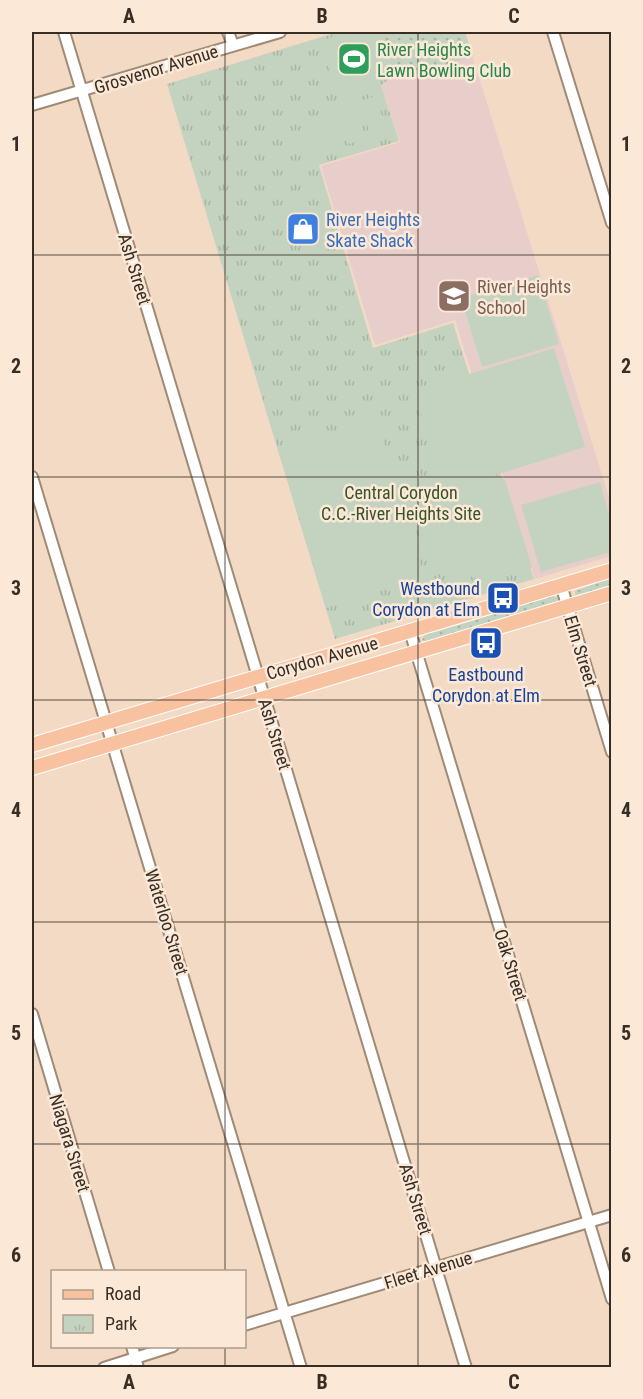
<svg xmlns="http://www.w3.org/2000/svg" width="643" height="1399" viewBox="0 0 643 1399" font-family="'Roboto Condensed',sans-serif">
<defs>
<pattern id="grass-dots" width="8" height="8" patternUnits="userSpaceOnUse" patternTransform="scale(1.5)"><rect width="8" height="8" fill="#c4d3bf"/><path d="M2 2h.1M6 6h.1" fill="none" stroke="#a9b5a4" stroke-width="1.8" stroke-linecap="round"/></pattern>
<pattern id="park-tufts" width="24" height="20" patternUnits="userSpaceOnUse" patternTransform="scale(1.5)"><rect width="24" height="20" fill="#c4d3bf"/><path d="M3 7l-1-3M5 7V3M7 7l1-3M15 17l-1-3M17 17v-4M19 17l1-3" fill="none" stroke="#a9b5a4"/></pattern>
</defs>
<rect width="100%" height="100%" fill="#f2dac4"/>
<polygon fill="#e8cecb" points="379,32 465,32 611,504 611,556 535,579 455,320 375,345 321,166 400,142 381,84 393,77"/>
<g fill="url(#grass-dots)">
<polygon points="379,32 465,32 473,56 412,76 410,71 393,77"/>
<polygon points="611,578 611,588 579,597 575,594 575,591"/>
<polygon points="553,596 558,598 557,603 427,643 422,640 425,634"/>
</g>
<polygon fill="url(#park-tufts)" points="338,32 379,32 393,77 381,85 399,141 319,165 373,348 453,323 534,579 335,639 167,84"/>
<g fill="#c4d3bf">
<polygon points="350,32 373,32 387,77 336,93 320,41"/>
<polygon points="376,96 387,132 371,138 360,101"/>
<polygon points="354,103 365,139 349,144 337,108"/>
<polygon points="332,110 343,146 330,150 319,114"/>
<polygon points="314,116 325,152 312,155 301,120"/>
<polygon points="538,275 559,344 482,367 461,298"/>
<polygon points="554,348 585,447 445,491 414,391"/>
<polygon points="377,419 424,578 326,608 279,449"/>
<path d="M501,477L505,480L532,567C474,598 420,565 411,503Z"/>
<polygon points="600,482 611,522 611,552 541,572 521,505"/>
</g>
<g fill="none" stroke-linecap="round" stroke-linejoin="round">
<defs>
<g id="minor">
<polyline points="64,32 466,1368"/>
<polyline points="228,32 233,45"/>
<polyline points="553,32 612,223"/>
<polyline points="32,105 280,32"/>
<polyline points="32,477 301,1368"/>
<polyline points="561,585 612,752"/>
<polyline points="410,631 612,1299"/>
<polyline points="32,1014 109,1272"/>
<polyline points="244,1325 612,1215"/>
<polyline points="132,1346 138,1368"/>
<polyline points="104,1368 173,1346"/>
</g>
<g id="major">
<polyline points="32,745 612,570"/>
<polyline points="32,768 612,593"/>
</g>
</defs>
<use href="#minor" stroke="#a08a75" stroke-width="14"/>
<use href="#major" stroke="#fff" stroke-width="16"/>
<use href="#minor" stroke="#fff" stroke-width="10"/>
<use href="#major" stroke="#f8c2a0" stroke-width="14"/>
</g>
<path fill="none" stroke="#362d24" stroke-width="1.5" stroke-opacity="0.55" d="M225,32V1272M418,32V1368M32,255H612M32,477H612M32,700H612M32,922H612M32,1144H612M225,1346V1368"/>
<defs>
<symbol id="stadium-square" viewBox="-11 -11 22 22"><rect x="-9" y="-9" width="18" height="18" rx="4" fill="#2e9e5b" stroke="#fce8d6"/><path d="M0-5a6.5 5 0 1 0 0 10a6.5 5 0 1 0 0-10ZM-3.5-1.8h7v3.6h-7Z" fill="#fff"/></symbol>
<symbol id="shop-square" viewBox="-11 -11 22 22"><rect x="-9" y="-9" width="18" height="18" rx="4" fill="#3f7fe0" stroke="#fce8d6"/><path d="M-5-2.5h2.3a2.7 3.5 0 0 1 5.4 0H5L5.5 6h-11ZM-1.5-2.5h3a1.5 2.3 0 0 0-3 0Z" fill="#fff"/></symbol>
<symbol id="school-square" viewBox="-11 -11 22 22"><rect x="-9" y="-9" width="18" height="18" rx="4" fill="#8d6e63" stroke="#fce8d6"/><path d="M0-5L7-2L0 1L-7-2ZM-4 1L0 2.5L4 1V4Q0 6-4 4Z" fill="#fff"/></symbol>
<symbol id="bus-square" viewBox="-11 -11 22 22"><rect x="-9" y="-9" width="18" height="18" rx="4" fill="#1a4fb4" stroke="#fce8d6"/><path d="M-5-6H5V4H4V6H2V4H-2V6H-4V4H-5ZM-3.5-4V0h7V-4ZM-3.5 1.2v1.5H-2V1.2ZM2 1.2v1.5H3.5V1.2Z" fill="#fff"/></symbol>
</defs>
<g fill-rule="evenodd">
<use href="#stadium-square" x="335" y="40" width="38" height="38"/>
<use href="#shop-square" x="284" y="210" width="38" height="38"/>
<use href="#school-square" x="435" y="277" width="38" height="38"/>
<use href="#bus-square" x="484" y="579" width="38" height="38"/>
<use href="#bus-square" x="467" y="624" width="38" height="38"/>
</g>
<g text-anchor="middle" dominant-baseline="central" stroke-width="5" stroke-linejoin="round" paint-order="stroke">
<g font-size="18" fill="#27864d" stroke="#fce8d6" text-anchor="start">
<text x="377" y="49">River Heights<tspan x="377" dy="21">Lawn Bowling Club</tspan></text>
</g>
<g font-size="18" fill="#362d24" stroke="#fce8d6">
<text transform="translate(156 69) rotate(-17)">Grosvenor Avenue</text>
<text transform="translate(135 269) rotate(73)">Ash Street</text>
<text transform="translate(581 651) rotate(73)">Elm Street</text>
<text transform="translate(322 658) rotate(-16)">Corydon Avenue</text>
<text transform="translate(275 734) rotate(73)">Ash Street</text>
<text transform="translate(167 922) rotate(73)">Waterloo Street</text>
<text transform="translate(511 965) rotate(73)">Oak Street</text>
<text transform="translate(70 1143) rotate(73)">Niagara Street</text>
<text transform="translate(416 1199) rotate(73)">Ash Street</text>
<text transform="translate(428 1270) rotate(-17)">Fleet Avenue</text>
</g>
<g font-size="18" fill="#366cbe" stroke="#fce8d6" text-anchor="start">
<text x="326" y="219">River Heights<tspan x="326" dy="21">Skate Shack</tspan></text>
</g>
<g font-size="18" fill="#785e54" stroke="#fce8d6" text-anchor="start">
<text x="477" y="286">River Heights<tspan x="477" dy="21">School</tspan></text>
</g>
<g font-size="18" fill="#36532a" stroke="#fce8d6">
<text x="401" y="492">Central Corydon<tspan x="401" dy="21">C.C.-River Heights Site</tspan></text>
</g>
<g font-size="18" fill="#164399" stroke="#fce8d6" text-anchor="end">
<text x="480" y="588">Westbound<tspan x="480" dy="21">Corydon at Elm</tspan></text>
<text x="486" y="674" text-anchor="middle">Eastbound<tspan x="486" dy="21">Corydon at Elm</tspan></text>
</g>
</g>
<rect width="643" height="1399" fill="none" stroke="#fce8d6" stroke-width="66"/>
<rect x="51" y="1270" width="195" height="78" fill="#fce8d6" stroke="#ad9d8f" stroke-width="1.5"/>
<rect x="63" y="1290" width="30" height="9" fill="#f8c2a0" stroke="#ad9d8f" stroke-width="1.5"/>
<text x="105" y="1300" font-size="18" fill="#362d24">Road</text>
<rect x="63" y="1315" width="30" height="18" fill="url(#park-tufts)" stroke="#ad9d8f" stroke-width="1.5"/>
<text x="105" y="1330" font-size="18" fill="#362d24">Park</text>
<rect x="33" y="33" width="577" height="1333" fill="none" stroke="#362d24" stroke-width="2"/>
<g font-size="20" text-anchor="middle" font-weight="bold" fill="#362d24">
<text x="129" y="23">A</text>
<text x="322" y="23">B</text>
<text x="514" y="23">C</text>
<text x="16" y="151">1</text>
<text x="626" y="151">1</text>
<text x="16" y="373">2</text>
<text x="626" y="373">2</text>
<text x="16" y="595">3</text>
<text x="626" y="595">3</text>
<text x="16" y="817">4</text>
<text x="626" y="817">4</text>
<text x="16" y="1040">5</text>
<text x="626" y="1040">5</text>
<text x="16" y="1262">6</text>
<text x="626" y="1262">6</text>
<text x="129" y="1389">A</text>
<text x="322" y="1389">B</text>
<text x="514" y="1389">C</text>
</g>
</svg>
